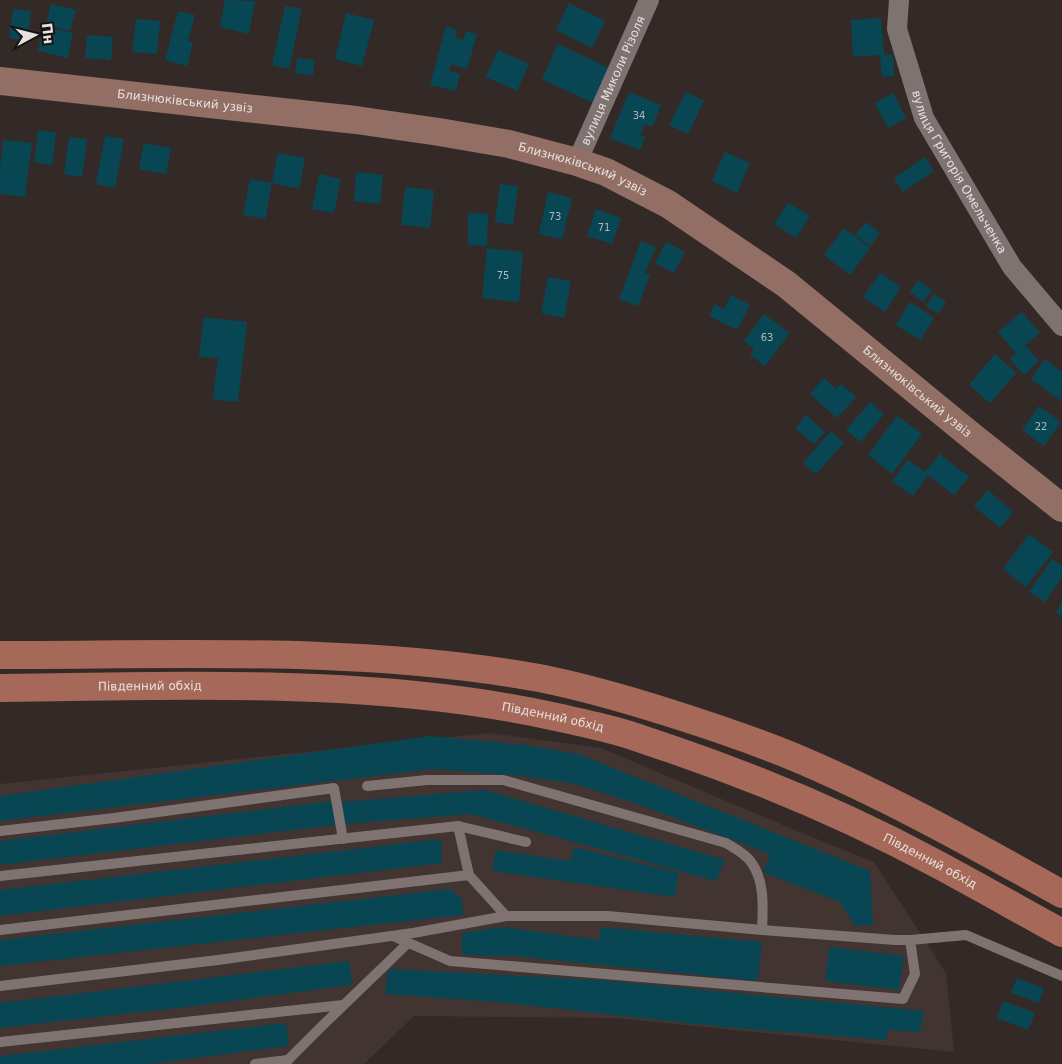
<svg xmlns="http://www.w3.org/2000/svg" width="1062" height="1064" viewBox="0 0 1062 1064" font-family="'DejaVu Sans',sans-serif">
<rect width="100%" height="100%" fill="#332a27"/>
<polygon fill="#423430" points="490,733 601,748 797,831 874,862 946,973 954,1052 616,1018 414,1016 364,1064 0,1064 0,784"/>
<g fill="#094654">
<polygon points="225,0 255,1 249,34 220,27"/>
<polygon points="569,3 605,21 592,48 556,30"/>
<polygon points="51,4 76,10 70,31 46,25"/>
<polygon points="285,6 302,9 289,69 272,65"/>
<polygon points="13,9 31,11 27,41 9,38"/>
<polygon points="178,11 195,15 188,41 193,42 187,66 165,60"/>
<polygon points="346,13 374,20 362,66 335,59"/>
<polygon points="881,18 884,55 893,55 894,76 882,77 880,55 853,57 851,20"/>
<polygon points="136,19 160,21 157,54 132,52"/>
<polygon points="43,26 73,33 68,58 38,51"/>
<polygon points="446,26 457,30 455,37 463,40 466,31 477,34 467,69 451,64 449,71 460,74 456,91 430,85"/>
<polygon points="87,35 113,37 111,60 85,58"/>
<polygon points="558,44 611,69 595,104 542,79"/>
<polygon points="498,50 529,64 517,91 486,77"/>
<polygon points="297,58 315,60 313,75 295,73"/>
<polygon points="629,92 661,105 652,127 645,124 640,135 645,137 640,150 610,138"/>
<polygon points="686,92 704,101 688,134 669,125"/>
<polygon points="893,93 906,118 888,128 875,103"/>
<polygon points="38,130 56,133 52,165 34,162"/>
<polygon points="105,136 124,139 115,188 96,184"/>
<polygon points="69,137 87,139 82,177 64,174"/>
<polygon points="3,140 32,143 25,197 0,194 0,168"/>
<polygon points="144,143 171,148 166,174 139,169"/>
<polygon points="725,152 750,163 737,193 712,181"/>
<polygon points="278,153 305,158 299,189 272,183"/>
<polygon points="925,157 934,171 903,192 894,178"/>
<polygon points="356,172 383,175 380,204 354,201"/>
<polygon points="319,174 341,179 334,213 312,209"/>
<polygon points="250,179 272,183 265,219 243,215"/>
<polygon points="500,184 518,186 513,225 495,222"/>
<polygon points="405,187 434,190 430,228 401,225"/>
<polygon points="548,192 572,198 562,239 539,234"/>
<polygon points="788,203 810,216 796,238 774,224"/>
<polygon points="596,209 621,218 612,244 587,236"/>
<polygon points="468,213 488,214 487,246 468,245"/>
<polygon points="866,222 880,233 870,246 855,235"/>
<polygon points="844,228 870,248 850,275 824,255"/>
<polygon points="641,241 656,247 645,273 650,275 638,306 619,299"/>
<polygon points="666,242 685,252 674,273 655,263"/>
<polygon points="487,248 523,252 519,302 482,298"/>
<polygon points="880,273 901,287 885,312 863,297"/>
<polygon points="548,277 571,281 564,318 541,313"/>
<polygon points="918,280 932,290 923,302 910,292"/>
<polygon points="934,294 946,302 938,314 926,306"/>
<polygon points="731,295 750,305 737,330 709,316 715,304 724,309"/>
<polygon points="910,302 934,318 920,340 896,325"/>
<polygon points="1022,312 1040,333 1025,345 1039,361 1024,375 1010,359 1016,353 998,332"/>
<polygon points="764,314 790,333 765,366 750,355 754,349 744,341"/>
<polygon points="204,317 247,322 238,402 213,399 218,358 199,357"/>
<polygon points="995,354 1016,373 990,403 969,385"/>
<polygon points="1045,359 1062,372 1061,401 1031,379"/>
<polygon points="824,378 836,389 841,384 856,397 837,418 810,394"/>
<polygon points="870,402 884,414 861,442 846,430"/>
<polygon points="1039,406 1061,422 1044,446 1022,430"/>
<polygon points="806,415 825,432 814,444 795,428"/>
<polygon points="897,416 922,434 892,474 868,455"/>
<polygon points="831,431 844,443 816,474 803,463"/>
<polygon points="940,454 969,477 954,495 928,475 913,496 892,481 908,460 925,472"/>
<polygon points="988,490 1013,512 1000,528 974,506"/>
<polygon points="1029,534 1053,552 1026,587 1003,569"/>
<polygon points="1052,559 1062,566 1062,577 1045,602 1029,592"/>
<polygon points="1062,602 1062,616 1056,612"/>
<polygon points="430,736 525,745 578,754 870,871 873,925 855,926 840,902 763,872 770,854 632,802 571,783 521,776 434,769 0,821 0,796"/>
<polygon points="485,790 725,860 716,881 471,814 345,824 342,802"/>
<polygon points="333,801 336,825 0,865 0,841"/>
<polygon points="441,839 442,863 0,916 0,890"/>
<polygon points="574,847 679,873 675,897 492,871 496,850 570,861"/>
<polygon points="450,889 462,899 463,915 0,966 0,940"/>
<polygon points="502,927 599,940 601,927 762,942 758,981 514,956 462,955 462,933"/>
<polygon points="829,947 904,956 899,990 825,981"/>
<polygon points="349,961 352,985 195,1006 0,1028 0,1003"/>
<polygon points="388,969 599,980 924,1011 920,1032 888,1030 886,1040 724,1027 497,1002 385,994"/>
<polygon points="1017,978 1044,988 1039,1003 1011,993"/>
<polygon points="1003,1001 1035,1013 1028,1030 997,1018"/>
<polygon points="286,1023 289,1046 149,1064 0,1064 0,1056"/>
</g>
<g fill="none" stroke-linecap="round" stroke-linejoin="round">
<g stroke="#7e7370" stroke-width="10">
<path d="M367,786L427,780H503L726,843C734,848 746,854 751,862C765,881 763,907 762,930"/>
<polyline points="458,826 526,842"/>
<polyline points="0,831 114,818 334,788 343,839"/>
<polyline points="0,876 458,826 469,875"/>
<polyline points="0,930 469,875 506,916"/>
<polyline points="393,936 450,961 903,999 915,974 910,940"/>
<polyline points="0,986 218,960 413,933 506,916 608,916 762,930 895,940 910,940 966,935 1062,976"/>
<polyline points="0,1042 343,1005"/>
<polyline points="255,1064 288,1060"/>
<polyline points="284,1064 321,1027 408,943"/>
</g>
<g stroke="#7e7370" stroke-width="20">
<path id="s1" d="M899,0L897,29L924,118L1012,267L1062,326"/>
<path id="s2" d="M577,162L649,0"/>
</g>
<path stroke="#926e65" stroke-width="28" id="s3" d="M0,81L356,120L439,132L509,144L577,162L606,172L668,204L786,284L974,438L1062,508"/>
<g stroke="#a66959" stroke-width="28">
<path d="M0,655C179,655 362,646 539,678C585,687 629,700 673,714C714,727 755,741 794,757C887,796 974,845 1062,894"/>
<path id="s4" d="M0,688C186,686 379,677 561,718C579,722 598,726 616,731C635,736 655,744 674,750C764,781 851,818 935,863C978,886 1020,910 1062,933"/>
</g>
</g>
<g text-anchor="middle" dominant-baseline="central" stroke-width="4" stroke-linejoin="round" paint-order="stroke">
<g font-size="10" fill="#b0babc">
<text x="639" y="115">34</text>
<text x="555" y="216">73</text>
<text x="604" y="227">71</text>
<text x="503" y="275">75</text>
<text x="767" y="337">63</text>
<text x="1041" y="426">22</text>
</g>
<g font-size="12" fill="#e7e1df" stroke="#181312">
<text stroke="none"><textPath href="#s2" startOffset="89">вулиця Миколи Різоля</textPath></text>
<text stroke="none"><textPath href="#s3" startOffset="186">Близнюківський узвіз</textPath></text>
<text stroke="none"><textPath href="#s3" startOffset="591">Близнюківський узвіз</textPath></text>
<text stroke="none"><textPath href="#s1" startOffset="186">вулиця Григорія Омельченка</textPath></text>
<text stroke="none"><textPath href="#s3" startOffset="996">Близнюківський узвіз</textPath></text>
<text stroke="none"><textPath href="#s4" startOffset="150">Південний обхід</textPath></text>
<text stroke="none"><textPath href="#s4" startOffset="555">Південний обхід</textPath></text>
<text stroke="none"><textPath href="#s4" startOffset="960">Південний обхід</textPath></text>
</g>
</g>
<g transform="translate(35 35) rotate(83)" stroke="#181312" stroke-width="4" paint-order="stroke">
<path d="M0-4L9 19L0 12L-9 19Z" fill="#e7e1df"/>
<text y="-8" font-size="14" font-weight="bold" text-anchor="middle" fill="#e7e1df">Пн</text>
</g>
</svg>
